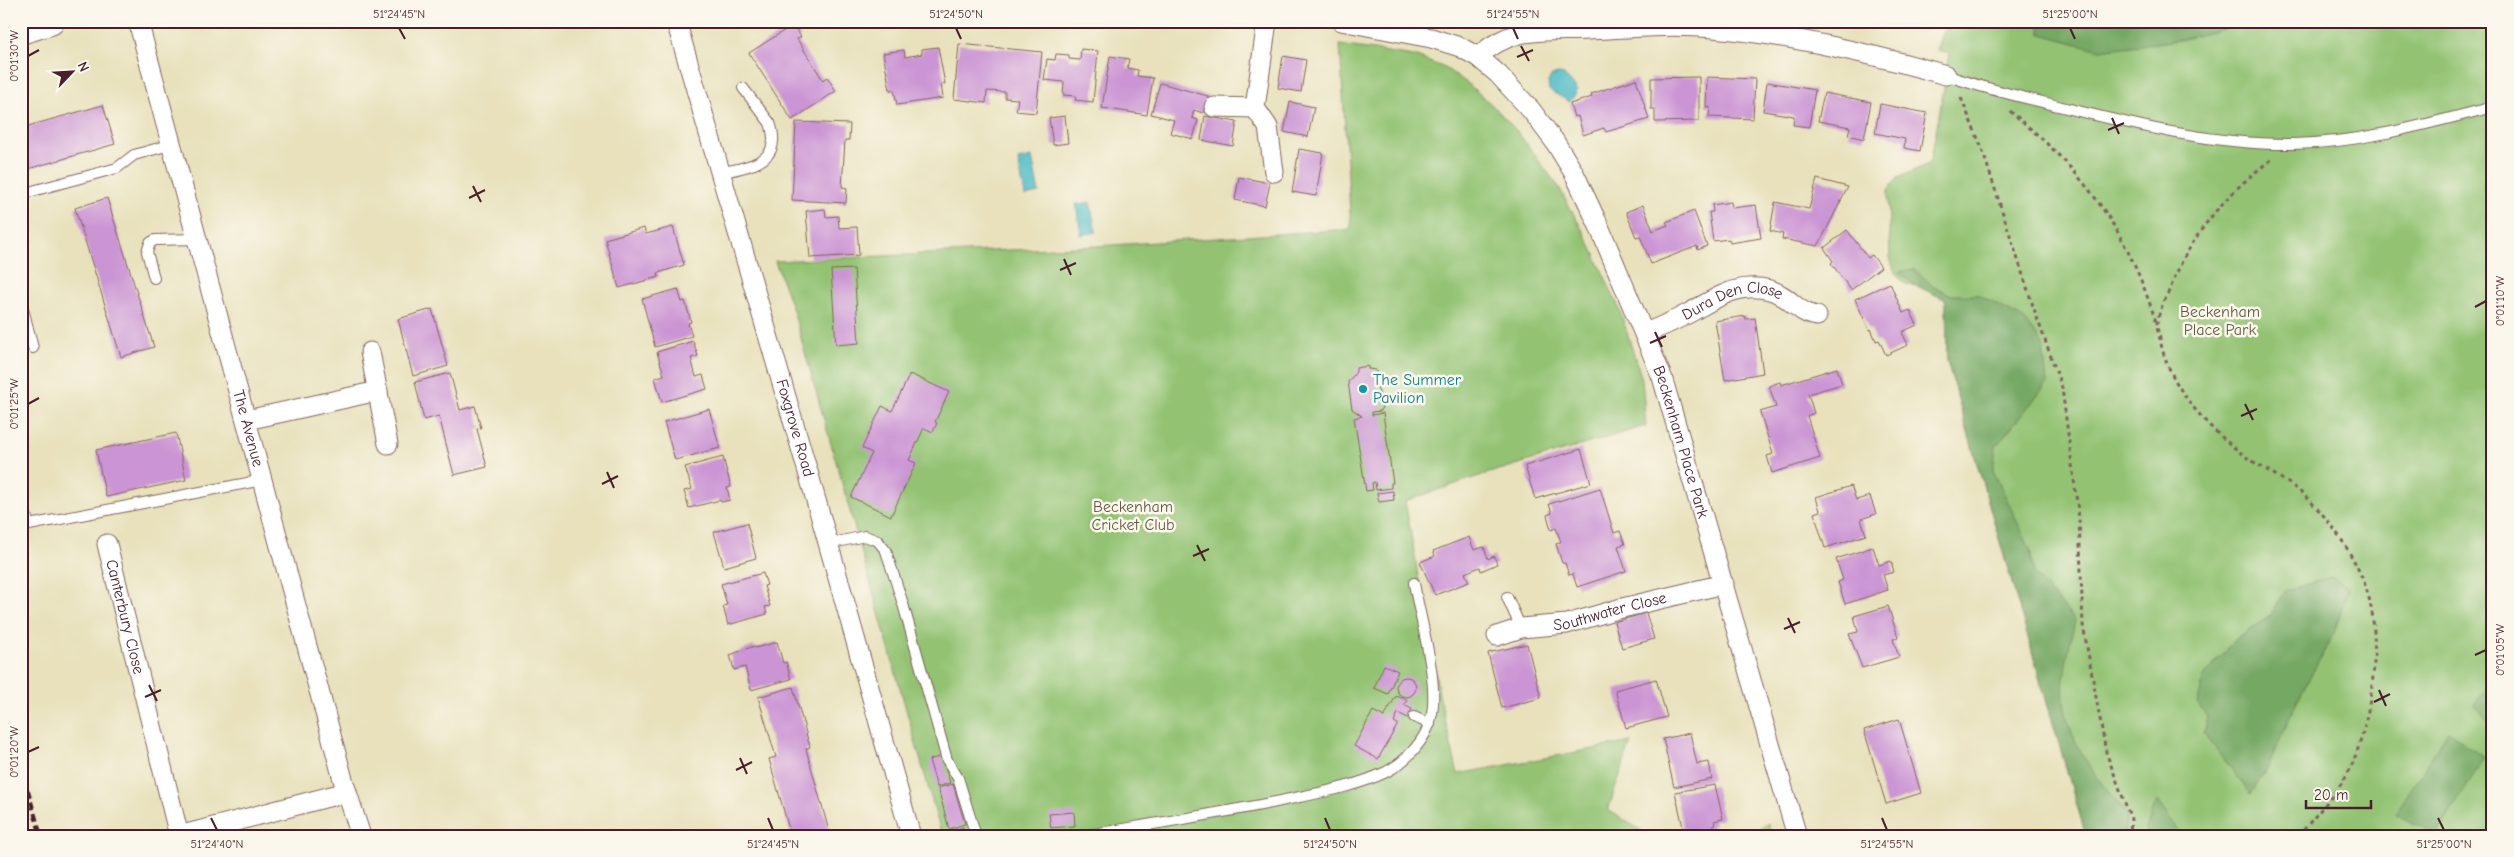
<svg xmlns="http://www.w3.org/2000/svg" width="2514" height="857" viewBox="0 0 2514 857" font-family="'Comic Neue',sans-serif">
<rect width="100%" height="100%" fill="#fbf7ec"/>
<filter id="ink" filterUnits="userSpaceOnUse"><feTurbulence type="fractalNoise" baseFrequency=".02" numOctaves="2"/><feDisplacementMap in="SourceGraphic" scale="10" xChannelSelector="R" yChannelSelector="G"/><feConvolveMatrix kernelMatrix="1 2 1 2 8 2 1 2 1" color-interpolation-filters="sRGB"/></filter>
<filter id="wash" filterUnits="userSpaceOnUse"><feTurbulence type="fractalNoise" baseFrequency=".0096" numOctaves="4" result="noise"/><feDisplacementMap in="SourceGraphic" scale="20" xChannelSelector="R" yChannelSelector="G"/><feGaussianBlur stdDeviation="1.12" result="paint"/><feColorMatrix in="noise" values="0 0 0 0 0 0 0 0 0 0 0 0 0 0 0 0 0 1.4 0 .05"/><feComposite in="paint" operator="in"/></filter>
<g filter="url(#wash)">
<rect width="100%" height="100%" fill="#e8e1bc"/>
<g fill="#92c272" stroke="#6e704e">
<path d="M1947,21H2493V836H2086L1947,361L1946,300C1936,291 1920,285 1908,285C1897,278 1893,270 1890,257L1888,190L1898,178L1928,164L1931,159L1950,54L1937,51Z"/>
<polygon points="1340,45 1414,56 1445,68 1467,83 1492,105 1516,130 1558,186 1590,244 1619,308 1642,379 1646,426 1479,476 1405,501 1440,699 1458,774 1631,742 1608,810 1650,836 942,836 793,310 775,261 1097,246 1351,229"/>
<polygon points="1768,823 1772,836 1751,836"/>
</g>
<g fill="#75a864" stroke="#606448">
<polygon points="2039,21 2256,21 2180,40 2100,50 2041,34"/>
<path d="M1914,269L1934,287L1952,295H1979L2024,319L2043,345L2047,384L1996,446L1993,470L2030,549L2034,574L2075,620C2071,639 2066,659 2064,678C2058,731 2094,776 2127,814L2124,836H2086L1947,361L1946,300L1913,284L1898,272Z"/>
<polygon points="2332,577 2349,588 2334,633 2297,701 2268,767 2251,794 2203,732 2207,717 2198,703 2203,678 2235,639 2270,616 2286,590"/>
<polygon points="2493,682 2493,727 2474,704"/>
<polygon points="2448,731 2484,757 2437,835 2395,814"/>
<polygon points="2157,801 2182,836 2145,836 2146,828"/>
</g>
<g fill="#4ebcc6" stroke="#4c6e78">
<polygon points="1558,74 1564,75 1578,90 1570,102 1549,90 1548,82 1551,76"/>
<polygon points="1032,157 1039,193 1025,196 1018,160"/>
<polygon points="1090,202 1096,232 1081,235 1076,204"/>
</g>
<g id="blocks">
<g fill="#cb94d4">
<polygon points="725,21 741,21 740,28 725,27"/>
<polygon points="753,21 767,21 767,25 752,24"/>
<polygon points="793,25 801,37 797,39 823,80 827,77 836,91 792,120 749,53"/>
<polygon points="959,44 1042,52 1036,113 1016,111 1018,99 1005,98 1005,92 987,91 986,103 954,99"/>
<polygon points="938,47 945,84 941,84 943,98 897,105 894,90 890,90 883,53 904,50 905,57 922,54 922,49"/>
<polygon points="1081,49 1098,51 1093,102 1075,100 1076,96 1063,95 1064,82 1044,80 1047,59 1055,60 1056,54 1069,55 1069,59 1080,60"/>
<polygon points="1110,56 1129,59 1127,68 1138,70 1137,76 1153,78 1147,115 1102,108"/>
<polygon points="1283,56 1306,60 1301,92 1278,88"/>
<polygon points="1699,77 1699,121 1655,122 1655,109 1651,109 1651,78"/>
<polygon points="1707,77 1755,79 1753,119 1709,117 1710,107 1706,107"/>
<polygon points="1636,79 1649,119 1606,132 1604,128 1583,135 1578,116 1574,117 1570,104 1592,97 1591,94"/>
<polygon points="1767,82 1815,90 1809,127 1793,125 1794,116 1763,111"/>
<polygon points="1160,83 1208,96 1203,113 1194,110 1192,118 1198,120 1193,139 1170,133 1174,120 1151,114"/>
<polygon points="1824,93 1871,102 1864,139 1848,135 1850,127 1818,121"/>
<polygon points="1290,102 1314,107 1308,137 1284,132"/>
<polygon points="1880,104 1927,113 1920,151 1904,148 1905,139 1875,133"/>
<polygon points="103,105 115,144 21,171 21,128"/>
<polygon points="1065,116 1068,143 1053,145 1049,118"/>
<polygon points="1205,116 1237,122 1233,146 1201,140"/>
<polygon points="796,122 850,124 849,140 845,140 842,187 847,188 846,203 792,200"/>
<polygon points="1299,149 1323,153 1316,196 1292,192"/>
<polygon points="1239,177 1270,183 1265,206 1235,200"/>
<polygon points="1817,179 1848,187 1818,246 1782,239 1783,234 1770,231 1775,202 1809,209"/>
<polygon points="107,198 154,347 121,357 75,208"/>
<polygon points="1731,202 1732,208 1756,205 1761,238 1730,243 1729,239 1713,241 1709,212 1713,212 1712,205"/>
<polygon points="1643,205 1653,231 1668,225 1666,222 1694,211 1707,246 1698,250 1697,246 1651,264 1640,236 1636,237 1626,212"/>
<polygon points="825,209 826,217 838,216 839,228 857,227 859,255 810,258 806,211"/>
<polygon points="673,227 684,265 658,273 659,277 619,288 605,239 644,228 646,234"/>
<polygon points="1847,230 1868,258 1872,255 1881,267 1851,290 1831,263 1833,261 1824,248"/>
<polygon points="854,269 859,343 836,345 831,270"/>
<polygon points="1890,283 1903,313 1910,310 1917,325 1902,332 1908,345 1886,355 1879,340 1876,341 1871,329 1869,330 1855,299"/>
<polygon points="678,289 682,302 685,301 691,322 688,323 692,336 655,347 642,299"/>
<polygon points="432,309 448,366 413,376 398,319"/>
<polygon points="1745,316 1746,319 1755,318 1763,373 1725,380 1715,321"/>
<polygon points="693,341 698,356 691,358 696,377 703,375 707,389 662,402 655,378 664,375 657,352"/>
<polygon points="1368,366 1368,369 1376,370 1377,378 1375,380 1382,403 1381,411 1372,412 1372,415 1383,413 1393,483 1391,483 1391,488 1376,490 1375,482 1372,483 1373,490 1366,491 1354,418 1362,416 1352,409 1348,382 1356,372 1356,368"/>
<polygon points="1837,368 1842,384 1808,394 1814,413 1807,416 1820,458 1772,473 1767,456 1773,454 1760,412 1776,407 1769,386 1780,382 1781,385"/>
<polygon points="450,373 460,410 475,406 481,428 477,429 487,467 454,475 439,416 424,420 415,382"/>
<polygon points="910,374 949,392 935,422 937,423 933,432 924,428 909,460 916,463 891,516 851,497 872,453 862,448 882,406 892,411"/>
<polygon points="709,409 720,448 675,460 664,422"/>
<polygon points="176,433 186,480 106,497 96,450"/>
<polygon points="1581,449 1591,483 1535,499 1525,466"/>
<polygon points="723,457 731,487 727,488 730,500 721,502 720,500 689,508 684,491 692,489 685,467"/>
<polygon points="1851,486 1856,500 1870,496 1876,514 1861,519 1866,535 1825,548 1814,513 1820,511 1816,497"/>
<polygon points="1600,488 1614,533 1620,531 1625,544 1618,546 1626,571 1577,587 1573,574 1569,575 1565,563 1562,563 1556,544 1561,542 1556,528 1551,530 1547,515 1552,513 1549,504"/>
<polygon points="1393,491 1394,500 1379,502 1377,493"/>
<polygon points="747,523 756,558 724,567 714,532"/>
<polygon points="1469,537 1474,550 1484,547 1488,559 1494,556 1497,564 1481,571 1480,567 1465,573 1469,582 1435,595 1420,562 1435,556 1433,551"/>
<polygon points="1873,547 1879,565 1891,561 1894,572 1883,575 1888,590 1845,604 1838,582 1843,580 1836,559"/>
<polygon points="763,573 767,585 764,586 770,606 765,607 767,614 728,625 723,606 727,605 721,584"/>
<polygon points="1888,606 1898,637 1893,639 1899,657 1862,668 1849,634 1858,632 1854,616"/>
<polygon points="1646,613 1654,639 1622,648 1614,622"/>
<polygon points="777,642 783,663 786,662 791,679 751,690 745,667 734,670 730,655 754,646 755,648"/>
<polygon points="1527,644 1541,698 1502,708 1488,653"/>
<polygon points="1384,665 1398,671 1388,694 1374,688"/>
<circle cx="1406" cy="687" r="10"/>
<polygon points="1656,679 1667,717 1626,728 1615,690"/>
<polygon points="793,687 810,747 806,749 829,831 811,836 791,836 769,759 776,757 758,697"/>
<polygon points="1396,696 1407,700 1404,705 1412,709 1408,718 1398,713 1394,722 1398,724 1378,759 1354,746 1373,711 1384,717"/>
<polygon points="1899,719 1921,793 1886,804 1864,730"/>
<polygon points="1690,733 1697,764 1709,762 1712,779 1674,787 1663,739"/>
<polygon points="942,756 950,783 937,787 929,760"/>
<polygon points="953,784 965,824 949,829 938,788"/>
<polygon points="1715,785 1723,819 1714,821 1715,825 1712,826 1714,836 1685,836 1675,792"/>
<polygon points="1074,812 1075,826 1051,828 1049,814"/>
<polygon points="963,827 966,836 951,836 949,831"/>
</g>
</g>
</g>
<g filter="url(#ink)">
<use href="#blocks" fill-opacity="0" stroke="#81635e" stroke-width="1"/>
<g fill="none" stroke-linecap="round" stroke-linejoin="round">
<defs>
<g id="lane">
<path d="M1946,75C1984,89 2023,97 2062,107C2138,126 2215,145 2293,144C2361,143 2427,124 2493,107"/>
<path d="M720,173C749,166 784,163 770,123L743,88"/>
<polyline points="21,198 25,193 117,168 134,155 173,144"/>
<polyline points="154,278 147,252 150,243 155,240 197,239"/>
<polyline points="21,301 33,348"/>
<polyline points="21,499 29,525 263,480"/>
<polyline points="828,544 865,536 878,541 886,551 903,604 947,760 958,778 976,836"/>
<polyline points="1507,597 1521,628"/>
<polyline points="1414,717 1430,724"/>
<path d="M1081,836C1146,825 1211,815 1276,802C1312,794 1353,788 1386,772C1406,762 1426,740 1431,718C1440,684 1420,619 1414,583"/>
</g>
<g id="street">
<path id="s1" d="M138,21L344,783L361,836"/>
<path id="s2" d="M676,21L808,472L911,836"/>
<polyline points="1267,21 1255,108 1268,127 1274,172"/>
<path id="s3" d="M1341,21L1431,38L1460,47L1478,57L1498,74L1531,110L1555,142L1574,173L1598,224L1662,377L1797,836"/>
<path d="M1478,57C1512,25 1544,32 1588,30C1629,28 1671,24 1713,28C1792,35 1870,53 1946,75"/>
<polyline points="1214,107 1255,108"/>
<path id="s4" d="M1645,333C1661,327 1676,320 1691,312C1718,297 1738,282 1770,290C1789,295 1798,314 1817,316"/>
<polyline points="370,352 388,444"/>
<polyline points="247,420 378,391"/>
<path id="s5" d="M107,544L179,836"/>
<path id="s6" d="M1497,636L1521,628L1567,624L1618,609L1724,584"/>
<polyline points="179,836 347,792"/>
</g>
<polyline id="primary" points="21,30 50,21"/>
</defs>
<use href="#lane" stroke="#81635e" stroke-width="12"/>
<use href="#street" stroke="#81635e" stroke-width="21"/>
<use href="#primary" stroke="#81635e" stroke-width="30"/>
<g stroke="#81635e" stroke-width="3" stroke-dasharray="4 4" stroke-linecap="butt">
<polyline points="1961,98 1981,146 2034,309 2062,388 2079,518 2083,625 2106,752 2131,819 2130,836"/>
<path d="M2010,111C2086,174 2126,228 2156,322"/>
<path d="M2271,160C2231,189 2194,231 2175,277C2170,291 2159,308 2157,323C2156,327 2159,334 2160,339C2169,387 2206,427 2245,456C2264,470 2288,480 2306,497C2332,522 2352,552 2365,585C2384,635 2372,723 2349,771C2338,792 2314,816 2299,836"/>
</g>
<use href="#lane" stroke="#fff" stroke-width="10"/>
<use href="#street" stroke="#fff" stroke-width="19"/>
<use href="#primary" stroke="#fff" stroke-width="28"/>
<g stroke="#4a1f2b" stroke-width="4" stroke-dasharray="8 4" stroke-linecap="butt">
<polyline points="21,767 41,836"/>
<polyline points="21,807 29,836"/>
</g>
</g>
</g>
<path fill="none" stroke="#4a1f2b" stroke-width="2" d="M399,28L405,39M956,28L961,39M1513,28L1518,39M2070,28L2075,39M1521,46L1529,61M28,56L39,50M1517,57L1533,50M2112,118L2119,134M2108,130L2124,123M473,186L481,202M469,198L485,190M1064,259L1071,275M1060,270L1076,263M2475,307L2486,301M1655,332L1662,347M1650,343L1666,336M28,404L39,398M2245,404L2253,420M2241,416L2257,409M607,472L614,488M602,484L618,476M1197,545L1205,561M1193,556L1209,549M1788,618L1795,633M1784,629L1800,622M2475,655L2486,650M149,685L157,701M2379,690L2386,706M145,697L161,690M2374,702L2390,694M28,752L39,747M740,758L747,774M736,770L752,762M211,818L217,830M768,818L773,830M1325,818L1330,830M1882,818L1887,830M2438,818L2444,830"/>
<circle fill="#0f9aa8" stroke="#fbf7ec" stroke-width="2" cx="1363" cy="389" r="5"/>
<g text-anchor="middle" dominant-baseline="central" stroke-width="5" stroke-linejoin="round" paint-order="stroke">
<g font-size="16" fill="#4a1f2b" stroke="#fbf7ec">
<text stroke="none"><textPath href="#s4" startOffset="95">Dura Den Close</textPath></text>
<text stroke="none"><textPath href="#s2" startOffset="424">Foxgrove Road</textPath></text>
<text stroke="none"><textPath href="#s1" startOffset="422">The Avenue</textPath></text>
<text stroke="none"><textPath href="#s3" startOffset="584">Beckenham Place Park</textPath></text>
<text stroke="none"><textPath href="#s6" startOffset="116">Southwater Close</textPath></text>
<text stroke="none"><textPath href="#s5" startOffset="75">Canterbury Close</textPath></text>
</g>
<g font-size="16" fill="#635844" stroke="#fbf7ec">
<text x="2220" y="312">Beckenham<tspan x="2220" dy="18">Place Park</tspan></text>
<text x="1133" y="507">Beckenham<tspan x="1133" dy="18">Cricket Club</tspan></text>
</g>
<g font-size="16" fill="#0d838f" stroke="#fbf7ec" text-anchor="start">
<text x="1373" y="380">The Summer<tspan x="1373" dy="18">Pavilion</tspan></text>
</g>
</g>
<rect width="2514" height="857" fill="none" stroke="#fbf7ec" stroke-width="55"/>
<g transform="translate(72 72) rotate(65)" stroke="#fbf7ec" stroke-width="4" paint-order="stroke">
<path d="M0-4L9 19L0 12L-9 19Z" fill="#4a1f2b"/>
<text y="-8" font-size="14" font-weight="bold" text-anchor="middle" fill="#4a1f2b">N</text>
</g>
<path d="M2306 800v8h65v-8" fill="none" stroke="#4a1f2b" stroke-width="2.5"/>
<text x="2314" y="800" font-size="15" fill="#4a1f2b" stroke="#fbf7ec" stroke-width="4" paint-order="stroke">20 m</text>
<rect x="28" y="28" width="2458" height="802" fill="none" stroke="#4a1f2b" stroke-width="2"/>
<g font-size="12" text-anchor="middle" fill="#4a1f2b">
<text x="399" y="18">51°24'45"N</text>
<text x="956" y="18">51°24'50"N</text>
<text x="1513" y="18">51°24'55"N</text>
<text x="2070" y="18">51°25'00"N</text>
<text transform="translate(14 56) rotate(-90)" y="4">0°01'30"W</text>
<text transform="translate(2500 301) rotate(-90)" y="4">0°01'10"W</text>
<text transform="translate(14 404) rotate(-90)" y="4">0°01'25"W</text>
<text transform="translate(2500 650) rotate(-90)" y="4">0°01'05"W</text>
<text transform="translate(14 752) rotate(-90)" y="4">0°01'20"W</text>
<text x="217" y="848">51°24'40"N</text>
<text x="773" y="848">51°24'45"N</text>
<text x="1330" y="848">51°24'50"N</text>
<text x="1887" y="848">51°24'55"N</text>
<text x="2444" y="848">51°25'00"N</text>
</g>
</svg>
